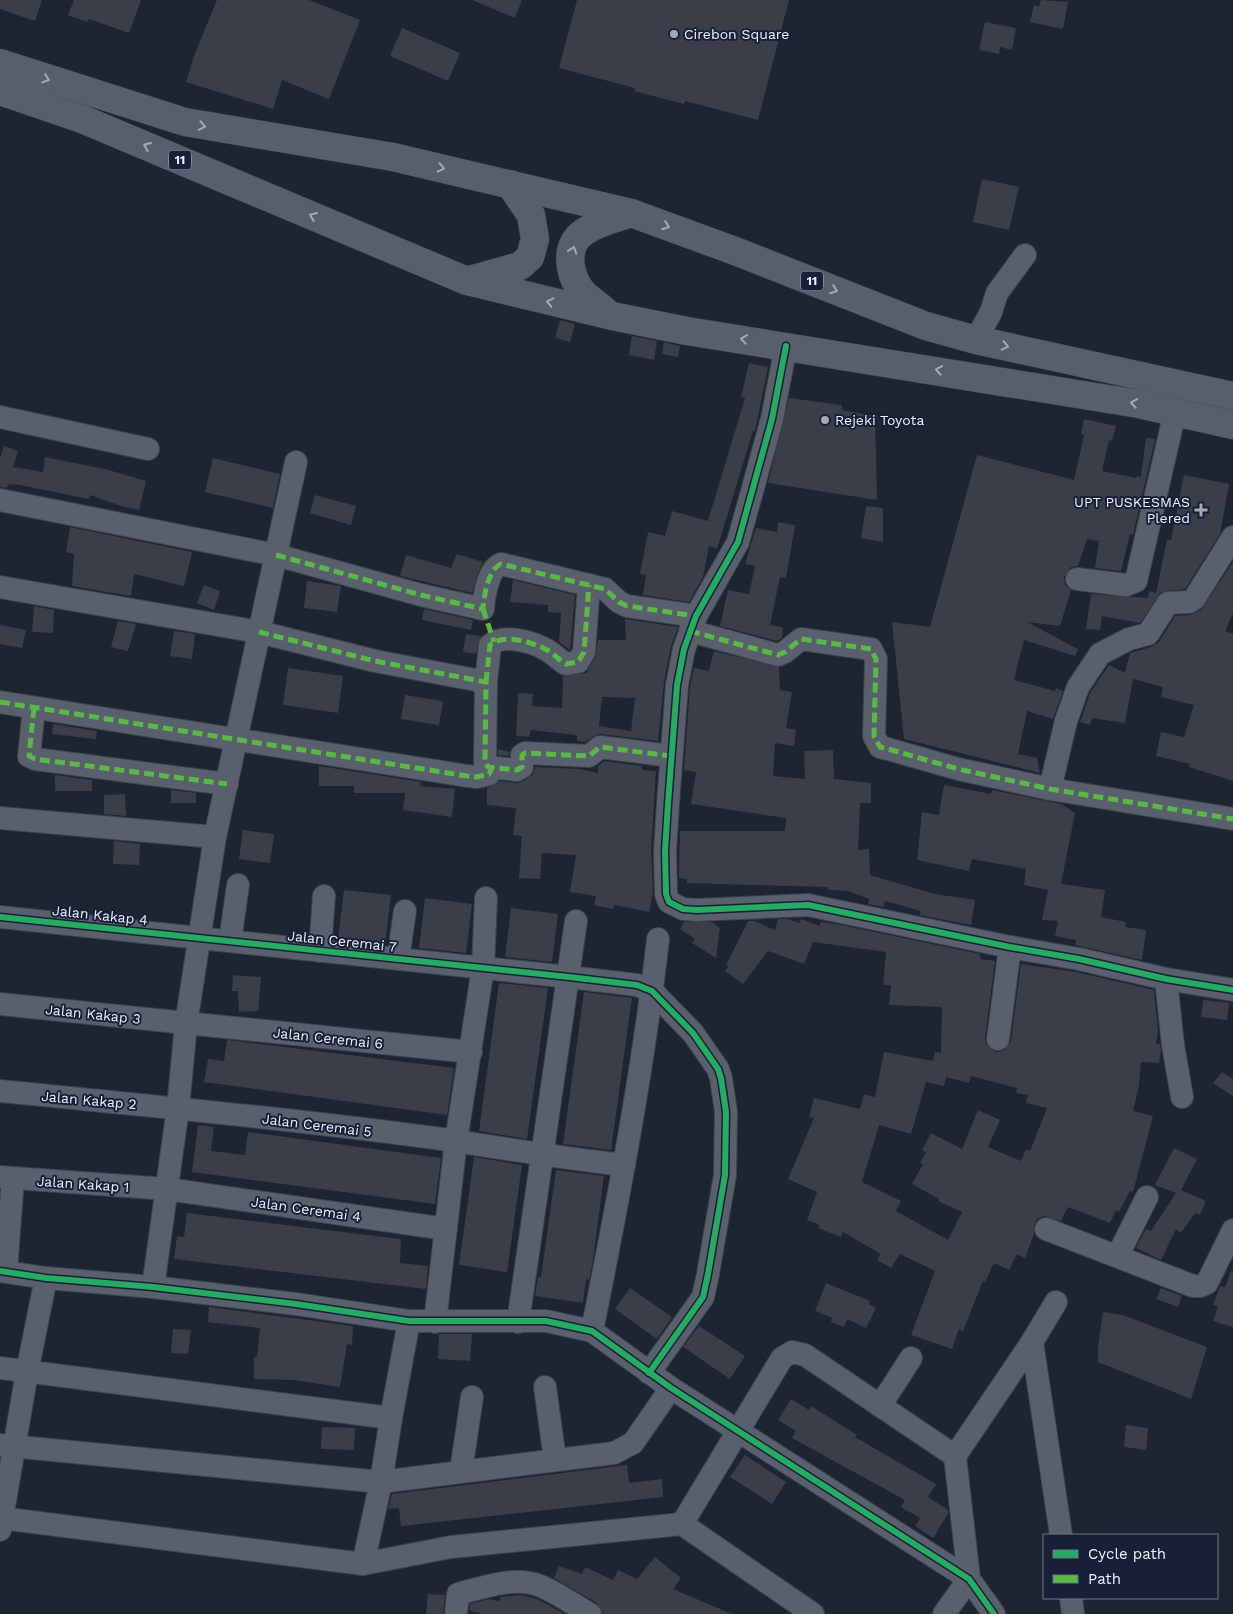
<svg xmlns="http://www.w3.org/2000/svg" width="1233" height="1614" viewBox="0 0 1233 1614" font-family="'Work Sans',sans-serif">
<rect width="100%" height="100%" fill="#1f2431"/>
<g fill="#3a3e49" fill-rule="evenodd">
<polygon points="0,0 42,0 35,21 0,9"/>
<polygon points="74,0 141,0 129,33 89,19 87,22 68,15"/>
<polygon points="217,0 309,0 360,20 329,99 282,80 273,109 186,82 194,56"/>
<polygon points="472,0 522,0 515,18"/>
<polygon points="577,0 789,0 758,120 685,101 684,104 634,91 635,88 559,68"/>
<polygon points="1041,0 1068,2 1063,29 1030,22 1034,5 1039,7"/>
<polygon points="985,22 1016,28 1012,50 1000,47 999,54 979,50"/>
<polygon points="402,28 460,53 448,81 390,56"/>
<polygon points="982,179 1019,187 1009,230 973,222"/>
<polygon points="560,320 575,324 570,342 555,338"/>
<polygon points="632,336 657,341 654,360 629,355"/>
<polygon points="664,342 680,346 678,357 662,354"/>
<polygon points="749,363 768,367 755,431 753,431 717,549 709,546 703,577 689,602 643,595 646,575 640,574 648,532 665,536 672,511 708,521 745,398 741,397"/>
<polygon points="789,398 842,405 842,410 875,416 877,500 768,483"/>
<polygon points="1084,419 1116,426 1112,441 1109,440 1102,471 1136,478 1137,476 1141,477 1146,438 1155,439 1133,535 1130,534 1121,571 1095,568 1099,541 1087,539 1078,566 1071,567 1064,577 1065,585 1071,590 1060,626 1027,622 1078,649 1075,656 1024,640 1014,680 1055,691 1056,688 1063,691 1053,719 1027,711 1018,754 1037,758 1040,773 904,739 892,622 930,627 977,455 1074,480 1084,435 1081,434"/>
<polygon points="4,446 18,451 13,467 43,472 45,457 105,469 146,481 139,510 121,506 90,495 89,499 20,485 8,484 7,488 0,487 0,458"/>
<polygon points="213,458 280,474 273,508 205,492"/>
<polygon points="1184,475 1229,484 1220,534 1185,589 1161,592 1140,623 1102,616 1100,630 1086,629 1091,594 1148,598 1149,591 1156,593 1167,539 1171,540"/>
<polygon points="315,495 356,506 351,525 310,513"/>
<polygon points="866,506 883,508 883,542 861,538"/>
<polygon points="778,522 795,525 786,578 780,577 770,625 783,627 782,638 777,641 720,626 728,590 749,594 755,566 745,564 756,528 777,532"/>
<polygon points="70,527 192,552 184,586 134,574 131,596 72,586 74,554 66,552"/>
<polygon points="457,554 483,562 478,573 472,593 400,576 406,555 451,568"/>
<polygon points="1233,562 1233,613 1225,631 1233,634 1233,781 1189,767 1190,764 1156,756 1161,732 1184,737 1194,705 1161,697 1163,687 1133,679 1125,723 1092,718 1090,725 1080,722 1090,693 1109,665 1125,673 1130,653 1151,647 1159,642 1175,616 1190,615 1201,610"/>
<polygon points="513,580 575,595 570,650 559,642 561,613 548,612 548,605 510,602"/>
<polygon points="307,581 341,586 337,612 304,608"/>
<polygon points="204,585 220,591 214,610 197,603"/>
<polygon points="34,606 54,610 53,633 32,632"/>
<polygon points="424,609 473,620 471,630 422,620"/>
<path d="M625,619L678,627L671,646L664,682L658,741L601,734L596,735L585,742L577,741V735L531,730L529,737L516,736L518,693L533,694L532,706L562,708L563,676L586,673L595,658L598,640H626ZM602,697L635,698L631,731L599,726Z"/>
<polygon points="118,621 136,624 128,651 111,647"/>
<polygon points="0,625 26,630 22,648 0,644"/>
<polygon points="174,631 195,634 192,659 170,656"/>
<polygon points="466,634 481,636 476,654 463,652"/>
<polygon points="714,651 779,667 780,690 792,692 786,728 796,730 794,746 775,743 773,776 805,779 804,751 833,750 834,779 871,783 871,803 860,803 858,850 869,849 870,875 935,894 975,900 971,925 920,915 921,911 885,901 884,907 868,904 869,899 848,891 828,890 828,887 687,883 687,879 679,878 680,831 785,831 786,818 691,804 696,772 684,770 690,687 694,668 709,671"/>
<polygon points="288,668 343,676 338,713 283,705"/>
<polygon points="405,695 443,701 439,725 401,719"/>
<polygon points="53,724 97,731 96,739 52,734"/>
<polygon points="498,749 510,752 509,756 498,755"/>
<polygon points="604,761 642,766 642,770 656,771 651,851 653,893 649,912 614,905 613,909 594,905 596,896 570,892 576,855 542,853 540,879 519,878 522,836 513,835 516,808 487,805 487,788 500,781 516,783 524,781 533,774 535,767 579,769 598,773 598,766"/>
<polygon points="319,766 421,782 420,786 455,789 452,817 403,810 405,793 354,793 354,786 319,786"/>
<polygon points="55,775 92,780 92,791 55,791"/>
<polygon points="944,785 991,794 992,790 1061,804 1075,813 1061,884 1105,890 1101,917 1126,922 1125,927 1146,930 1142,960 1075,945 1076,940 1055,936 1058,921 1042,920 1048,890 1024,885 1026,869 972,859 969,871 917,860 922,812 939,815"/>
<polygon points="171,790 196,793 196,803 171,803"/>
<polygon points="125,794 126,816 104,814 104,795"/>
<polygon points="243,830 274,834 270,863 239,859"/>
<polygon points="114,841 140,844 139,865 113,864"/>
<polygon points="344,890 391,895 385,944 338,939"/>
<polygon points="425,898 472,904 466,953 419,948"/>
<polygon points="511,908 558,914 552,962 505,957"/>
<path d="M778,919H787L799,923L801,919L820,926L821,922L841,925L980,954V959L995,961L985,1038L986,1044L996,1052L1003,1051L1011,1041L1021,964L1076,972L1154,990L1158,1031L1156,1044H1160L1161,1050L1159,1063L1141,1062L1139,1085L1133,1111L1153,1116L1133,1192L1130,1191L1119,1212L1116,1210L1110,1223L1068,1207L1061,1221L1044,1216L1037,1219L1034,1225V1234L1025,1258L1017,1254L1009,1270L994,1263L985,1282L983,1281L963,1331L959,1329L952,1349L911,1335L935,1271L900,1254L891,1268L877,1260L881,1254L843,1232L841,1237L818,1228L820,1225L807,1220L817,1192L788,1179L814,1118L809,1117L814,1098L860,1109L864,1094L875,1097L884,1052L933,1061L935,1052L941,1053L942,1007L889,1005L891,985H883L886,952L813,942L804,964L768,951L743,984L725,971L729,966L726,965L748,921H755L775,930ZM971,1076L1017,1088L1016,1093L1028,1095L1026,1103L1047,1108L1030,1151L1026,1149L1021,1161L988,1147L1000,1120L978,1110L962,1149L931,1133L922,1150L926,1152L920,1163L923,1164L912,1184L939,1199L938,1201L962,1212L948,1240L896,1211L901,1201L862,1182L879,1125L911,1134L926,1082L944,1086L946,1077L969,1083Z"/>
<polygon points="684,922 712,922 720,928 716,958 692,943 695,939 680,929"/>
<polygon points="233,975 261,977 258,1011 239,1012 238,991 232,991"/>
<polygon points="499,983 548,988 527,1139 479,1131"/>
<polygon points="584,992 632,998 611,1150 563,1144"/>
<polygon points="1203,1000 1229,1003 1227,1020 1201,1017"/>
<polygon points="227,1040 454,1068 447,1115 204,1082 208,1059 224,1061"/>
<polygon points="1222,1072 1233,1079 1233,1096 1213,1083"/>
<polygon points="198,1125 214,1127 211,1151 245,1155 248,1132 441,1158 435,1204 192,1172"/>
<polygon points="1174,1148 1197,1159 1181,1190 1206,1201 1200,1215 1195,1213 1181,1233 1176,1229 1161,1260 1136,1248 1146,1229 1151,1231 1176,1193 1155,1185"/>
<polygon points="474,1157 522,1165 507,1272 459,1265"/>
<polygon points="556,1170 604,1176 593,1260 589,1280 586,1279 583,1303 535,1296 538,1277 541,1277"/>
<polygon points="187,1213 401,1239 400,1263 428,1266 426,1289 174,1259 177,1236 184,1237"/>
<polygon points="1231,1271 1233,1271 1233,1327 1213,1321 1218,1307 1213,1305 1220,1286 1225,1287"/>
<polygon points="826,1283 870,1301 869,1304 876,1308 866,1328 847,1319 844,1327 831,1322 832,1318 815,1311"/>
<polygon points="630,1288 672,1317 657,1339 615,1309"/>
<polygon points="1161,1288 1182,1296 1178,1307 1156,1299"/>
<polygon points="209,1307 353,1326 352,1345 347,1344 340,1387 294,1380 254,1379 254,1357 257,1357 260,1328 208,1322"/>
<polygon points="1103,1312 1123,1315 1207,1347 1191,1399 1098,1362 1098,1347"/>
<polygon points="699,1326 745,1356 730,1379 683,1347"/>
<polygon points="173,1329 191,1330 188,1354 171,1353"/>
<polygon points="439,1334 472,1334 470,1361 438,1359"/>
<polygon points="791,1399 809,1410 811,1406 857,1435 855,1437 936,1484 928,1497 948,1510 948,1514 933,1538 915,1526 920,1518 901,1507 905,1500 792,1438 796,1431 778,1420"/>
<polygon points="1126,1425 1148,1428 1146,1450 1124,1447"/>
<polygon points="322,1427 355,1428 354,1450 321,1449"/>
<polygon points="745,1455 786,1482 772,1504 730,1477"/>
<polygon points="627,1465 629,1483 662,1479 663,1497 401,1526 399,1508 388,1509 392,1494"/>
<polygon points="655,1557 681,1578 673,1589 732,1614 603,1614 597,1603 554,1578 559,1566 582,1574 585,1567 613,1580 618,1570 637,1579"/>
<polygon points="428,1594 445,1595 443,1614 426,1614"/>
<polygon points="521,1595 537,1599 565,1614 483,1614 470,1611 470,1604 489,1599 499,1601 501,1597"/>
</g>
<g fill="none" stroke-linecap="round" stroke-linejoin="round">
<defs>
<g id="minor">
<polyline points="976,340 991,312 997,293 1025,255"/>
<polyline points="786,346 772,419 738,542 696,616 684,649 677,685 668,804 665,851 666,894 669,902 683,909 697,910 808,905 1010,947 1079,959 1166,979 1233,990"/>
<polyline points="0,417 148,449"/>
<path d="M0,500L276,555L421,595L483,609C484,596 488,569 501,564L605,589L619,602L627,606L696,616"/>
<polyline points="1077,579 1126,585 1136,581 1175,412"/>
<polyline points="0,587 259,632 375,661 486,682 485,762 488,767 517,770 522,767 522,755 525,753 589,756 600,747 671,756"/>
<polyline points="690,631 778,655 785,652 801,639 871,649 876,659 874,736 880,747 888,749 958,769 1050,789 1233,819"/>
<path d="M486,682L490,645C503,633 533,642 547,650C554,654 559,660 566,664L578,662L584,652L589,585"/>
<polyline points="0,702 467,776 477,777 489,774 492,768"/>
<polyline points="34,708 29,756 35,759 227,784"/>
<polyline points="1050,789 1066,721 1078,687 1100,654 1129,639 1148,634 1168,603 1189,602 1194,599 1233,537"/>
<polyline points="0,818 215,837"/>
<polyline points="0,917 569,977 637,985 652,991 693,1033 718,1069 721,1078 726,1112 725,1175 708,1274 703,1297 649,1373"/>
<polyline points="230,941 238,885"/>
<polyline points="320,951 324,896"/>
<polyline points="398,959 405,911"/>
<polyline points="1166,979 1173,1045 1182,1097"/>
<polyline points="0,1004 471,1052"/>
<polyline points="998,1039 1010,947"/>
<path d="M0,1091C152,1106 304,1120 456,1141C512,1150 568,1159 624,1165"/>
<polyline points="0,1177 167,1189 446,1229"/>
<polyline points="1046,1229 1193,1286 1201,1286 1207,1283 1233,1230"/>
<polyline points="1118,1255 1147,1197"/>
<polyline points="0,1271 46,1278 153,1287 296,1304 409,1321 546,1321 592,1331 671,1388 969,1579 994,1614"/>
<polyline points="6,1272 13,1178"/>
<polyline points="153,1287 178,1108 186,1024 215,837 296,462"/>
<polyline points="435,1322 456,1141 483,968 486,898"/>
<polyline points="518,1322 576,921"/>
<path d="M592,1331C618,1201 643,1071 658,939"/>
<polyline points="1032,1342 1061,1535"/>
<polyline points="0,1368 391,1418 409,1321"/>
<polyline points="545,1387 555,1460"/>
<polyline points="880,1406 911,1358"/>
<polyline points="0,1445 381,1482 614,1453 633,1443 671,1388"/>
<polyline points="461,1471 472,1397"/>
<polyline points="0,1518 363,1564 451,1547 682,1524 813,1614"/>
<polyline points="682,1524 782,1358 792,1352 805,1355 955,1456"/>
<polyline points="0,1530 27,1372 46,1278"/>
<polyline points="363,1564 381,1482 391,1418"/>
<polyline points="1071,1598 1073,1614"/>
<path d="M456,1614L458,1594C481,1588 511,1577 535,1584C554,1590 572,1604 590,1614"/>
<polyline points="944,1614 969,1579 955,1456 1032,1342 1056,1302"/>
</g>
<g id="trunk">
<polyline points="0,63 185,122 393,157 631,213 735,251 926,326 976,340 1233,396"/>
<polyline points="0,91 82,119 467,281 612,316 687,331 1139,404 1233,425"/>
<polyline points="470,280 520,266 530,257 535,239 531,215 510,184"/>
<path d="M608,314C601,307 592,301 584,294C571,280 564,253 578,237C591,224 614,219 631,213"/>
</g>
</defs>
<use href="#minor" stroke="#3d424c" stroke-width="24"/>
<use href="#trunk" stroke="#3d424c" stroke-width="29"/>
<use href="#minor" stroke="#5a5f6c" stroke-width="22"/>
<use href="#trunk" stroke="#585e6b" stroke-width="28"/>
<g stroke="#58b947" stroke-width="5" stroke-dasharray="10 5" stroke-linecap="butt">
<path d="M276,555L421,595L483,609C484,596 488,569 501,564L605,589L619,602L627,606L696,616"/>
<polyline points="483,609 494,642"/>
<polyline points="690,631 778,655 785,652 801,639 871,649 876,659 874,736 880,747 888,749 958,769 1050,789 1233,819"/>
<polyline points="259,632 375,661 486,682 485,762 488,767 517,770 522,767 522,755 525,753 589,756 600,747 671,756"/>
<path d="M486,682L490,645C503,633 533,642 547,650C554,654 559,660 566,664L578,662L584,652L589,585"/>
<polyline points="0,702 467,776 477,777 489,774 492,768"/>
<polyline points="34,708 29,756 35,759 227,784"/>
</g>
<defs>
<g id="cycleway">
<polyline points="786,346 772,419 738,542 696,616 684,649 677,685 668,804 665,851 666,894 669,902 683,909 697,910 808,905 1010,947 1079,959 1166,979 1233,990"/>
<polyline points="0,917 569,977 637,985 652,991 693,1033 718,1069 721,1078 726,1112 725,1175 708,1274 703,1297 649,1373"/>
<polyline points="0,1271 46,1278 153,1287 296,1304 409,1321 546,1321 592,1331 671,1388 969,1579 994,1614"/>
</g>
</defs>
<use href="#cycleway" stroke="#182038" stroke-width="9"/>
<use href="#cycleway" stroke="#26ab63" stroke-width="6"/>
</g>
<defs><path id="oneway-chevron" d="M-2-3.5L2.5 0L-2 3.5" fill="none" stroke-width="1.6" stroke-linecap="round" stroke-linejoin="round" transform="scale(1.25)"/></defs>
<g stroke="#a2a8b4">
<use href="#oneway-chevron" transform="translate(46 79) rotate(19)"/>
<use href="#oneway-chevron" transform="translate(202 126) rotate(11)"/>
<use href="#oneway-chevron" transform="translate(147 146) rotate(-157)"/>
<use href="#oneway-chevron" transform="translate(441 168) rotate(13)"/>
<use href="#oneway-chevron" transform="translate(313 216) rotate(-157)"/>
<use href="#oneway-chevron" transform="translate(666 226) rotate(20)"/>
<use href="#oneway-chevron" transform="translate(573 250) rotate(-71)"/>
<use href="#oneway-chevron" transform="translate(834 290) rotate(21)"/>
<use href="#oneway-chevron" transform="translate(550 302) rotate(-167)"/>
<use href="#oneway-chevron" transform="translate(744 339) rotate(-171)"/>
<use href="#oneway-chevron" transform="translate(1005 346) rotate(13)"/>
<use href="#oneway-chevron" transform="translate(939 370) rotate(-170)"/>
<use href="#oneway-chevron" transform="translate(1134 403) rotate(-170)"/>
</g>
<g fill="#a4a9b6" stroke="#182038" stroke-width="2">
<circle cx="674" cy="34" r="5"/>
<circle cx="825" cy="420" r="5"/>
<path d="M1198.5 502.5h5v5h5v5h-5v5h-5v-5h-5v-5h5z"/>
</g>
<g text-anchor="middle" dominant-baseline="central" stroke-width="4" stroke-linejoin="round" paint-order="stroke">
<g fill="#182038" stroke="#acb2c3" stroke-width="1">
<rect x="169" y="150.5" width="22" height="19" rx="4"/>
<rect x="801" y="271.5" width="22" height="19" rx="4"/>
</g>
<g font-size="12" font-weight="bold" fill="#ecf1fe">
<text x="180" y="160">11</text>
<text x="812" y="281">11</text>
</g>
<g font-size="14" fill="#ecf1fe" stroke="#182038" text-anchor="start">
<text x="684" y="34">Cirebon Square</text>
<text x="835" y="420">Rejeki Toyota</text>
<text x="1190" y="502" text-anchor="end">UPT PUSKESMAS<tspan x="1190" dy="16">Plered</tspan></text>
</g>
<g font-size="14" fill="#ecf1fe" stroke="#182038">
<text transform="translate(100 915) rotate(6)">Jalan Kakap 4</text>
<text transform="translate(342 941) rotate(6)">Jalan Ceremai 7</text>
<text transform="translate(93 1014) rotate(6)">Jalan Kakap 3</text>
<text transform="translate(328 1038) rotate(6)">Jalan Ceremai 6</text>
<text transform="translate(89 1100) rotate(5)">Jalan Kakap 2</text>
<text transform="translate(317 1125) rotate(7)">Jalan Ceremai 5</text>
<text transform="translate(83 1184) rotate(4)">Jalan Kakap 1</text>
<text transform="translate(306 1209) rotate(8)">Jalan Ceremai 4</text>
</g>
</g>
<rect x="1043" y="1534" width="175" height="65" fill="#182038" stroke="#6d7487"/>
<rect x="1053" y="1550" width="25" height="8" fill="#26ab63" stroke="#6d7487"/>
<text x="1088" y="1559" font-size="15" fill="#ecf1fe">Cycle path</text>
<rect x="1053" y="1575" width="25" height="8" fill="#58b947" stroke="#6d7487"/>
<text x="1088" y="1584" font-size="15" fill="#ecf1fe">Path</text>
</svg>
